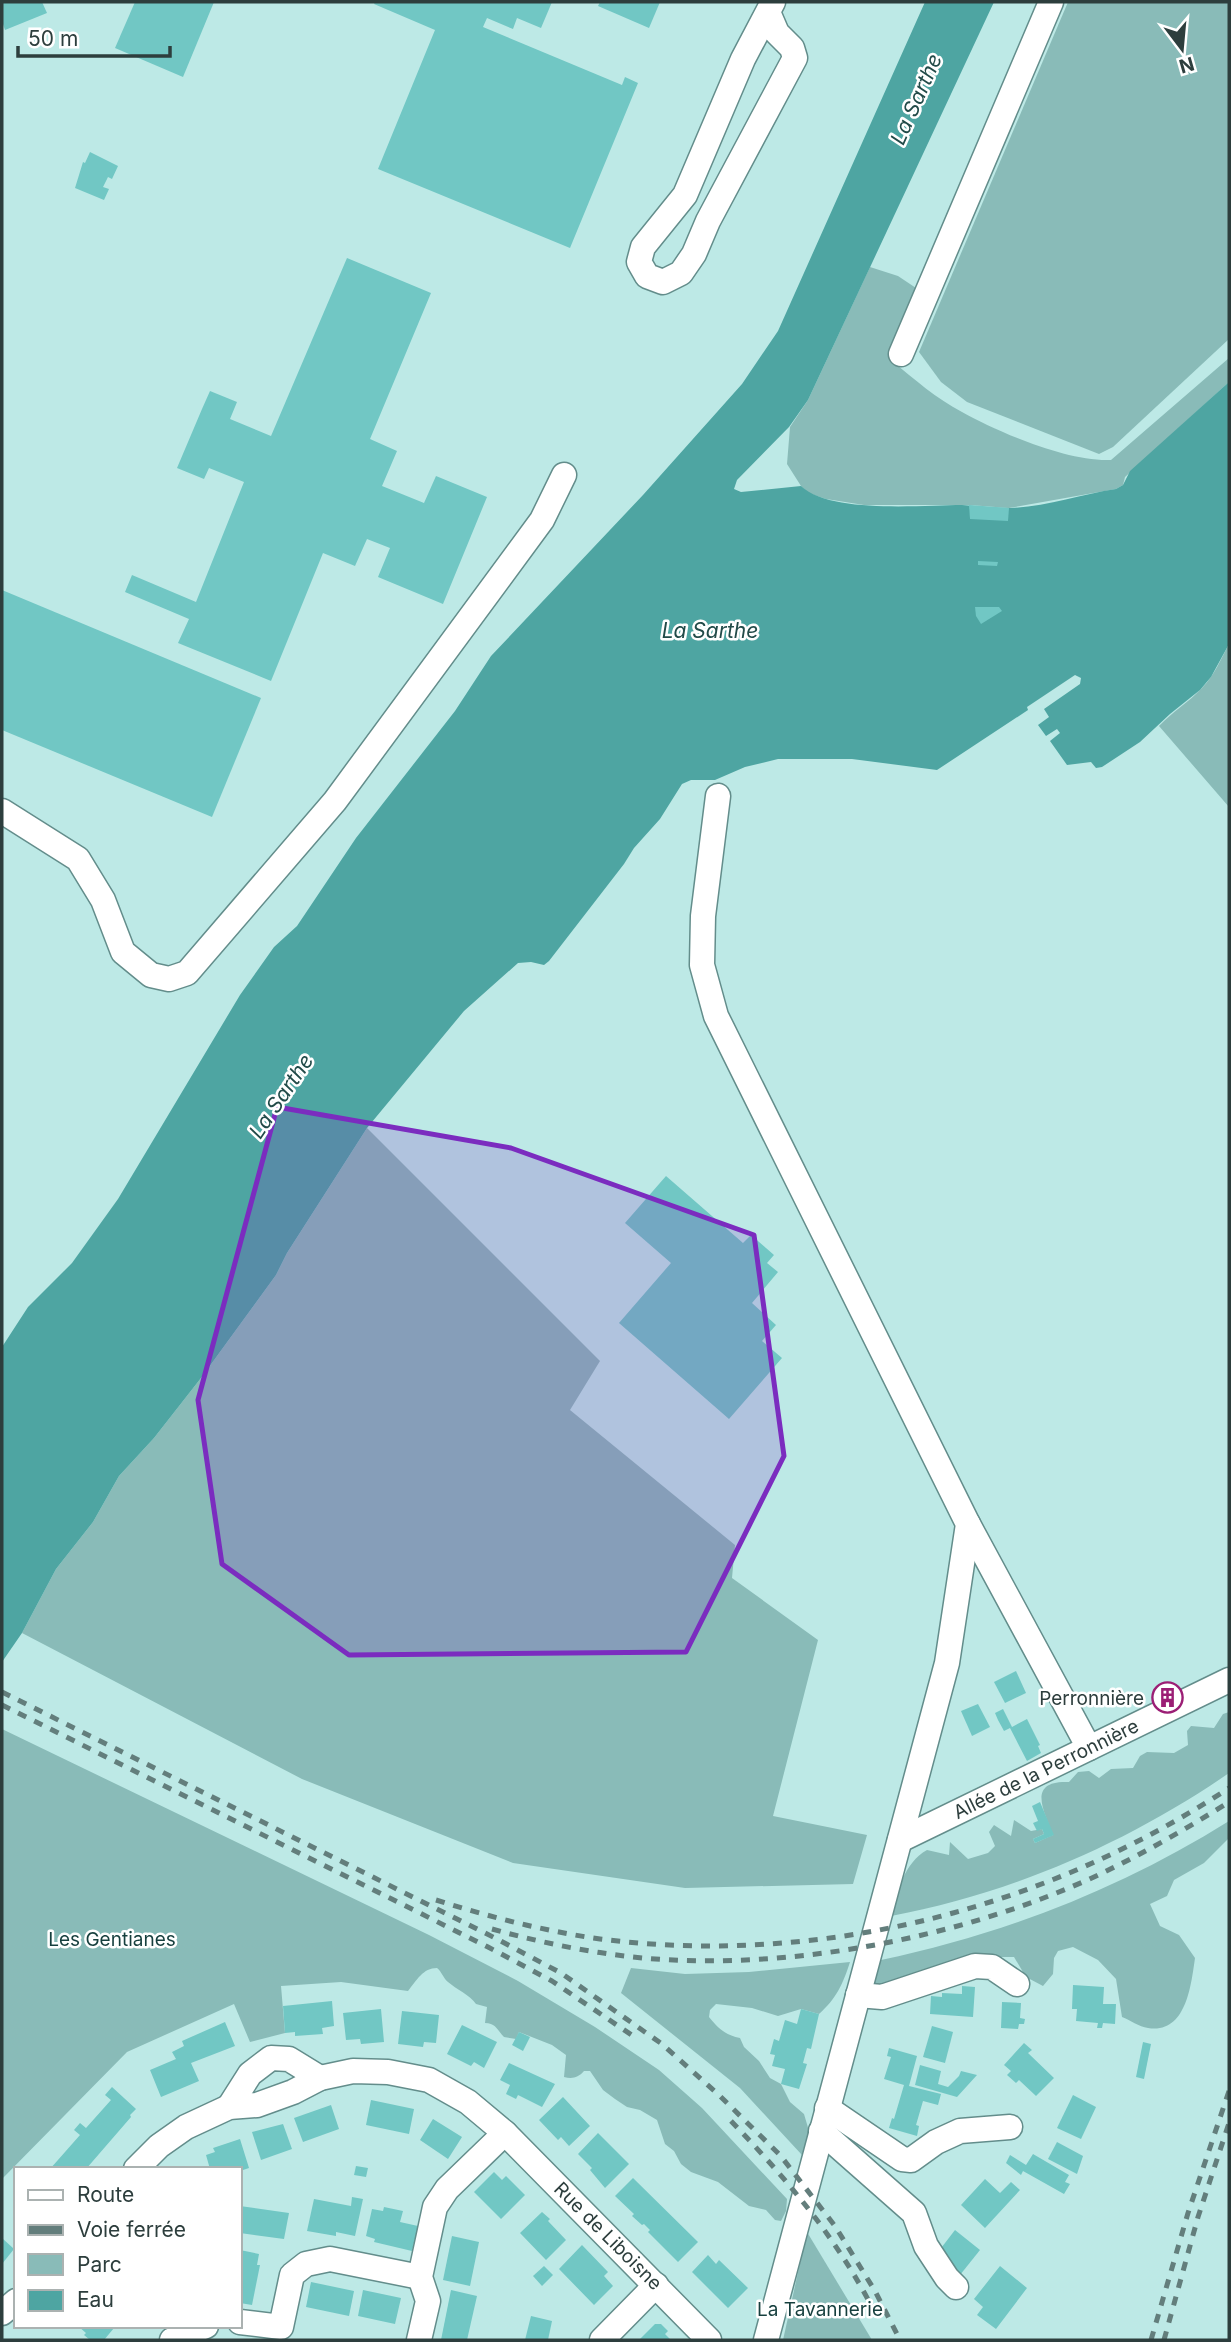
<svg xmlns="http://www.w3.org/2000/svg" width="1231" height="2342" viewBox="0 0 1231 2342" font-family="Inter,sans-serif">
<rect width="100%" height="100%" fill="#bde9e6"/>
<g fill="#89bbb8">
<polygon points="1068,2 1229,2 1229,339 1113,447 1099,454 967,402 941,382 919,352"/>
<path d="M870,267L898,276L922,292L892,361C914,379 937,399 962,412C1000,433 1068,462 1111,460L1229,358V382L1125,477L1123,485L1116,489L1009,508L969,505H864L826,499L808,493L801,486L787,464L790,427L808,400Z"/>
<path d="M1229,644V807L1159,726C1172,712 1189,702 1202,688C1214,676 1221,659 1229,644Z"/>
<polygon points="367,1128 600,1361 570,1410 735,1545 732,1578 818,1640 773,1816 867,1835 853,1884 685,1888 513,1863 302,1779 22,1633 56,1569 93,1522 119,1476 154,1438 201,1378 276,1275 287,1253"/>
<path d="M1229,1712V1773C1129,1842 1011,1894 891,1916C897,1892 904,1863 927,1850L949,1855L950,1842L968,1859L988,1853L995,1846L989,1832L994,1825L1011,1836L1014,1820L1031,1831L1042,1829L1044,1834L1033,1839L1035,1843L1053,1835C1044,1811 1026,1780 1069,1782L1078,1772L1089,1771L1099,1778L1111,1769L1133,1768L1140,1756L1147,1752L1174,1753L1188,1745L1187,1731L1191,1726L1214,1728L1223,1714Z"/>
<path d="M2,1729L429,1935L518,1981L595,2027L659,2070L702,2108L787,2199L786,2211L781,2221L775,2220L766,2210L749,2206L718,2182L691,2172L681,2164L674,2151L665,2144L657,2120L640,2110L627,2107L615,2099L603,2090L590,2071H584C578,2078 572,2079 564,2077L566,2055L552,2045L519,2032L516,2039L504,2037C497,2030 496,2023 485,2023L487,2007L476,2004C470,1995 456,1989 448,1982C443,1978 442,1972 437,1968C423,1968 417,1980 408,1991L341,1982L281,1986L285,2033L250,2042L234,2004L127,2052L2,2179Z"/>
<path d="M1229,1821V1838L1204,1863L1174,1880L1167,1896L1150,1904L1160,1926L1179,1935L1195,1958C1191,1986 1186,2034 1148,2028C1139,2027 1130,2020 1122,2017L1116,1979L1098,1960L1073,1947L1058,1951L1054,1958L1053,1974L1043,1986L1026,1977L1014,1957H1002L992,1967L868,1996L881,1960C1005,1934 1122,1888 1229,1821Z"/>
<path d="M850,1962C843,1984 836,1999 819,2014L801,2009L778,2016L752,2008L716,2004L710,2010L709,2017C718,2028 725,2035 740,2038L744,2047L759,2061L770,2078L781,2084L790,2102L804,2114L809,2131L802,2155L740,2088L621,1993L631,1968L685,1974L749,1972Z"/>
<polygon points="807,2232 872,2340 783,2340"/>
</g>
<path fill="#4ea5a2" d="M925,2H994L808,400L789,427L737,480L734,489L741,492L801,486C830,514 922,505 962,505C978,506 995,508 1011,508C1044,507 1082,494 1116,489L1123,485L1130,471L1229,382V644L1211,677L1200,690L1170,714L1140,742L1102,767L1096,768L1091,762L1067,765L1050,741L1060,733L1057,729L1046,736L1038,725L1049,717L1044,709L1080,684L1081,678L1075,675L1027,707L1028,710L937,770L852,759H778L745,767L715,780H691L682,784L660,819L634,848L624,864L549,961L544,965L531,962L518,963L464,1011L367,1128L287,1253L276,1275L201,1378L154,1438L119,1476L93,1522L56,1569L22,1633L2,1662V1347L28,1307L72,1263L118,1199L240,995L274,947L297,926L356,838L455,711L491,656L643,495L742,384L778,331Z"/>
<g fill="#71c7c4">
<polygon points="2,2 42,2 47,13 5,30 2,21"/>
<polygon points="135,2 214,2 183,77 115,48"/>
<polygon points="375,2 552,2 541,28 517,18 513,29 487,18 483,27 622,85 625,77 638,83 570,248 378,169 435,30 374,4"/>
<polygon points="600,2 660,2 649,28 598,6"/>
<polygon points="90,152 118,166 112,179 108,177 103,187 109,189 104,200 75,188 83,162 85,163"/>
<polygon points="347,258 431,293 370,439 397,451 382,486 424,503 436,476 487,497 443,604 378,577 390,548 367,539 355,566 323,553 271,681 178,643 189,619 125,592 132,575 196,602 244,482 209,468 204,479 177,468 202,409 210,391 237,402 230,419 271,436"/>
<polygon points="969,505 1009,508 1008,521 970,519"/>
<polygon points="978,561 998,562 997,566 978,565"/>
<polygon points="2,590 261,698 212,817 2,730"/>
<polygon points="975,607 999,607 1002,611 981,624 976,616"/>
<polygon points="666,1176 743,1243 751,1235 774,1255 767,1263 778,1272 752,1303 776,1325 762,1341 782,1358 729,1419 619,1323 671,1263 625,1223"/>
<polygon points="1016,1671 1026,1693 1005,1703 994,1682"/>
<polygon points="978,1704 990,1727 972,1736 961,1711"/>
<polygon points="1003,1709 1012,1727 1027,1719 1040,1745 1038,1746 1041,1753 1027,1761 1010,1728 1004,1731 998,1720 995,1713"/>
<polygon points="1040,1802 1054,1835 1035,1843 1033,1839 1044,1834 1042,1829 1037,1831 1033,1823 1038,1821 1032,1806"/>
<polygon points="1073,1985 1104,1987 1103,2004 1116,2004 1115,2024 1103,2023 1102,2028 1097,2028 1098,2023 1076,2021 1077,2009 1072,2009"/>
<polygon points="962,1986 975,1987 973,2017 930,2014 931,1996 942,1997 942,1993 962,1994"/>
<polygon points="332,2001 334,2026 322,2028 323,2034 295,2036 295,2032 285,2033 283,2006"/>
<polygon points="1002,2002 1021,2003 1020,2018 1025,2019 1024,2024 1019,2024 1018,2029 1001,2028"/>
<polygon points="381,2009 384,2042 361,2044 360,2039 346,2040 343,2013"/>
<polygon points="801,2009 819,2014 811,2049 807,2048 803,2063 807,2064 799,2089 781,2084 785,2069 772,2066 775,2055 770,2054 774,2039 779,2041 785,2020 797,2024"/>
<polygon points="402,2011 439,2015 436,2043 424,2042 423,2047 398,2044"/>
<polygon points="225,2022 235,2046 191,2063 199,2081 161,2097 150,2070 176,2059 172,2052 184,2046 182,2041"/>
<polygon points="462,2025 497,2042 484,2068 474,2062 471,2066 447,2054"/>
<polygon points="932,2026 953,2032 945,2063 923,2057"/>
<polygon points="519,2032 530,2037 523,2051 512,2045"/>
<polygon points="1143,2042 1151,2044 1144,2079 1136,2077"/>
<polygon points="1024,2043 1032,2050 1028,2053 1054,2078 1036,2096 1019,2080 1016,2083 1007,2075 1011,2071 1004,2065"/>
<polygon points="889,2048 917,2056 909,2086 941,2094 938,2105 923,2101 916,2125 919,2126 917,2136 889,2128 892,2118 894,2119 904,2085 884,2079 891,2057 887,2056"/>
<polygon points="509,2063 555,2084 542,2107 518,2095 516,2099 506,2094 510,2085 500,2080"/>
<polygon points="920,2065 941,2071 938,2084 948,2087 959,2076 961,2071 977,2075 957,2097 915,2085"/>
<polygon points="112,2087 136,2109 130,2115 131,2117 86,2169 50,2169 80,2135 74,2130 80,2123 86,2128 111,2100 105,2095"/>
<polygon points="1073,2095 1096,2107 1081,2139 1057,2128"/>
<polygon points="563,2097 590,2126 569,2146 561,2137 558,2140 539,2120"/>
<polygon points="371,2100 414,2109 409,2134 366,2125"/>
<polygon points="331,2105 339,2129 303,2142 294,2118"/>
<polygon points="433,2119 462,2137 448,2159 420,2140"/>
<polygon points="283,2124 292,2149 261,2160 252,2132"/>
<polygon points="598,2133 629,2164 605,2188 590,2170 592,2168 578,2154"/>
<polygon points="240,2139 249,2168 240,2171 240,2169 210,2169 206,2155 215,2152 213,2148"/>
<polygon points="1057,2142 1083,2156 1077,2174 1048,2159"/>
<polygon points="1033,2154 1069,2175 1065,2182 1070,2184 1064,2194 1023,2171 1021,2175 1006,2163 1010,2155 1026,2165"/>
<polygon points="356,2166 368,2168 366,2177 354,2175"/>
<polygon points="494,2172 502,2180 506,2176 525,2195 501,2219 474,2192"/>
<polygon points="633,2178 698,2242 678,2262 648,2232 650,2230 644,2224 642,2225 632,2216 634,2214 615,2196"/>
<polygon points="985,2179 1000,2193 1011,2182 1020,2190 985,2228 961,2205"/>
<polygon points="352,2197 363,2199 355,2236 336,2232 336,2236 307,2231 314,2199 351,2206"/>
<polygon points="240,2206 289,2213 284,2239 240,2233"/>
<polygon points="384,2207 403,2211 400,2222 418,2226 412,2251 374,2242 375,2239 366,2236 372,2209 383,2211"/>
<polygon points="542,2212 550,2219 548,2221 566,2240 546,2260 520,2233"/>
<polygon points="955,2230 980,2250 960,2275 935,2256"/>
<polygon points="452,2236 479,2242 470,2286 443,2280"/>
<polygon points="2,2238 14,2249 2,2264"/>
<polygon points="582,2245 608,2272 604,2276 613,2286 594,2305 559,2269"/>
<polygon points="240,2250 259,2254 257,2265 260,2265 252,2305 240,2303"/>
<polygon points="708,2255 716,2264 719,2260 748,2288 728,2308 692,2272"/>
<polygon points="544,2266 553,2275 542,2286 533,2276"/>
<polygon points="1000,2266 1027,2288 996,2329 977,2315 983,2307 974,2299"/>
<polygon points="311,2282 354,2291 349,2316 306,2307"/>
<polygon points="363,2290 401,2298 395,2324 358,2316"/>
<polygon points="451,2290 477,2296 467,2340 441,2340"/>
<polygon points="531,2316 552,2321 548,2340 525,2340"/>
<polygon points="655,2324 661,2324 668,2331 665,2334 671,2340 639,2340"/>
<polygon points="78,2326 112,2326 114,2328 104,2340 90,2340 84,2335 86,2333"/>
</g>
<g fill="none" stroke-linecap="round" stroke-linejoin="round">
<defs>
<g id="minor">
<polyline points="768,12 777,33 792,48 795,58 708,221 694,254 681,273 663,282 647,276 639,262 643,247 685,195 743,59 773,2"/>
<polyline points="901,354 1051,2"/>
<polyline points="718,796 703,916 702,965 716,1016 968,1524 947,1663 766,2340"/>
<polyline points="2,811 78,859 103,900 123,952 151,975 169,979 187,973 335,801 542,520 564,475"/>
<polyline points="968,1524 1089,1748"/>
<polyline points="900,1840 1229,1680"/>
<polyline points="858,1995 882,1997 975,1966 992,1967 1017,1984"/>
<polyline points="229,2107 250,2074 271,2058 289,2059 320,2078"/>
<polyline points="827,2108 902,2159 911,2160 936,2142 960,2131 1010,2127"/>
<polyline points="821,2131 914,2213 926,2246 947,2278 956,2287"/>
<polyline points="136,2169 159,2146 186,2127 229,2107 257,2105 293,2092 320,2078 353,2071 388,2072 429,2080 468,2102 505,2133 709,2340"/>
<polyline points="2,2313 16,2301"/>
<polyline points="240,2322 281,2327 292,2275 306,2264 330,2259 420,2277"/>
<polyline points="172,2340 206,2326"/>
<polyline points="419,2340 428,2301 420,2277 435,2207 447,2189 505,2133"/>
<polyline points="602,2340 656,2285"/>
</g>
</defs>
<use href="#minor" stroke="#638d8b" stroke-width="27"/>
<use href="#minor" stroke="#fff" stroke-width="24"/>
<g stroke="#637e7c" stroke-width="5" stroke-dasharray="9 9" stroke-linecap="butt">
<polyline points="2,1692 495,1938 561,1973 662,2044 720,2096 780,2155 835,2226 875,2291 900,2340"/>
<polyline points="2,1705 488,1947 552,1981 636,2038"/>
<path d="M436,1900C490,1917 544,1931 600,1939C821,1967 1045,1909 1229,1788"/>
<path d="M492,1929C542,1943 592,1953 643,1958C790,1971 960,1938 1094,1877C1141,1855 1186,1829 1229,1802"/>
<path d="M731,2121C785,2177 836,2237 872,2307"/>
<polyline points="1151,2340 1188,2213 1229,2091"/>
<polyline points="1164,2340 1198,2217 1229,2123"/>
</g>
</g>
<path fill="#7b2cbf" fill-opacity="0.2" stroke="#7b2cbf" stroke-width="5" stroke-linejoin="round" d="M277,1107L511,1148L754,1235L784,1456L686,1652L349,1655L222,1564L198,1400Z"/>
<defs>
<symbol id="building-ring" viewBox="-11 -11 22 22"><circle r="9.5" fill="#fff" stroke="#9b1e75" stroke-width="1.5"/><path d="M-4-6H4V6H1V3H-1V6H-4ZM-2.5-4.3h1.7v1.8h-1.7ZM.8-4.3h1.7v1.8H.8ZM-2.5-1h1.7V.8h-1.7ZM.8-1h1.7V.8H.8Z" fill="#9b1e75"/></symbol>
</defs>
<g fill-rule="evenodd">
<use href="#building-ring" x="1150" y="1680" width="35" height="35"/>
</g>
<g text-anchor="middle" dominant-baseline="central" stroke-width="5" stroke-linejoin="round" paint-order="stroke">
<g font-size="19" fill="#2d3e3d" stroke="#fff" text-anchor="end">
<text x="1144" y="1698">Perronnière</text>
</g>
<g font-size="19" fill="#2d3e3d" stroke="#fff">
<text transform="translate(1046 1769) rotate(-26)">Allée de la Perronnière</text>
<text transform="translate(608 2236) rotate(45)">Rue de Liboisne</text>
</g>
<g font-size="19" fill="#163f3e" stroke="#fff">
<text x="112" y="1939">Les Gentianes</text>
<text x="820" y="2309">La Tavannerie</text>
</g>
<g font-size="21" font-style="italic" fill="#224b49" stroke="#fff">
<text transform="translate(916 99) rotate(-66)">La Sarthe</text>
<text x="710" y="630">La Sarthe</text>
<text transform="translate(281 1096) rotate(-56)">La Sarthe</text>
</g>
</g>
<rect width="1231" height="2342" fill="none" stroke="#2d3e3d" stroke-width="7"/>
<rect x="14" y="2167" width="228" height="161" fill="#ffffff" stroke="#abb2b1" stroke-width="2"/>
<rect x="28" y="2190" width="35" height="10" fill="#ffffff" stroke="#abb2b1" stroke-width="2"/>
<text x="77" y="2202" font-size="21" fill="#2d3e3d">Route</text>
<rect x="28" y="2225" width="35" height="10" fill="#637e7c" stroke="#abb2b1" stroke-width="2"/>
<text x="77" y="2237" font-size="21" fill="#2d3e3d">Voie ferrée</text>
<rect x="28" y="2254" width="35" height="21" fill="#89bbb8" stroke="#abb2b1" stroke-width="2"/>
<text x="77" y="2272" font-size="21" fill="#2d3e3d">Parc</text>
<rect x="28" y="2290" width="35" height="21" fill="#4ea5a2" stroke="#abb2b1" stroke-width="2"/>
<text x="77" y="2307" font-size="21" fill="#2d3e3d">Eau</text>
<g transform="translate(1182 49) rotate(164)" stroke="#ffffff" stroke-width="5" paint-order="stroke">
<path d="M0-5L12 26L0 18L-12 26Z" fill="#2d3e3d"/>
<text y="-10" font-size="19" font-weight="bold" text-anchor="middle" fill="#2d3e3d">N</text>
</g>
<path d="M18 46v10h152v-10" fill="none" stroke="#2d3e3d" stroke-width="3.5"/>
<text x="28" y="46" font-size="21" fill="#2d3e3d" stroke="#ffffff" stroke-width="5" paint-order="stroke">50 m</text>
</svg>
